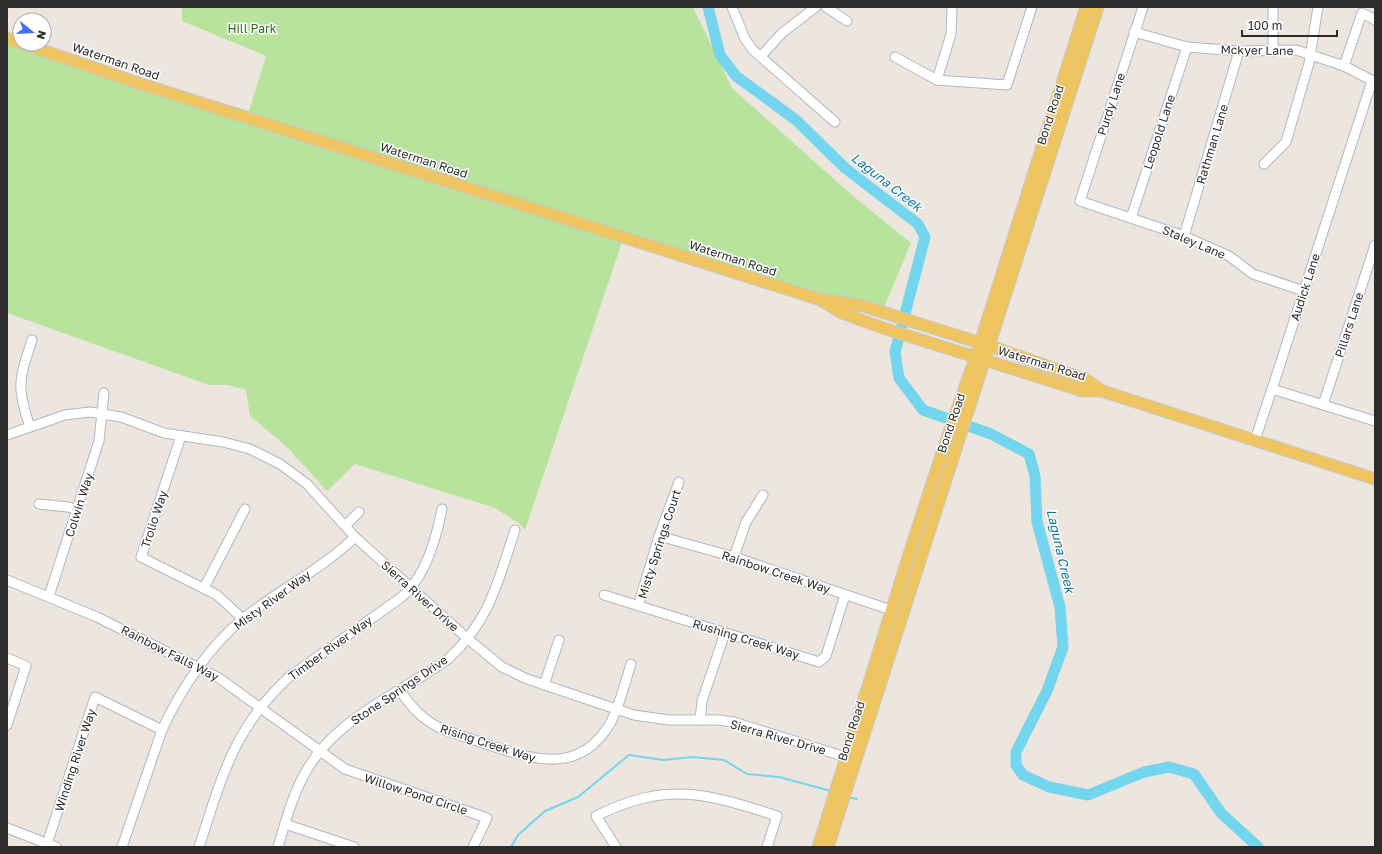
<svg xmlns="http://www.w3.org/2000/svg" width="1382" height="854" viewBox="0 0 1382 854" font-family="'Golos Text',sans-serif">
<rect width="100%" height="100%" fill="#ede6de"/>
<polygon fill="#b8e39c" points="182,7 693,7 732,88 853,196 911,243 882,312 622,242 525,530 520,524 495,508 355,464 327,491 288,448 250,416 246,390 228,385 209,385 7,313 7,40 249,111 266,56 182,21"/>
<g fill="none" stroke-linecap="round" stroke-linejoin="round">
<g stroke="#73d5ee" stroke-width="2">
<polyline points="848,797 857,799"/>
<polyline points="511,847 518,835 545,811 578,797 629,755 663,760 692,757 724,760 747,774 779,777 831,791"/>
</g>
<polyline stroke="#73d5ee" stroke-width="11" points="708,7 720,55 736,76 796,120 845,168 918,224 925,237 895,352 899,378 923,410 991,434 1029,454 1035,476 1037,522 1060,607 1063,647 1047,691 1016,752 1016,765 1023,775 1049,787 1088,795 1144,772 1169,767 1194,774 1221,813 1258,847"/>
<defs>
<g id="minor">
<polyline points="732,7 745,39 753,50 835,122"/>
<polyline points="826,7 847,21"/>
<polyline points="1143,7 1080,201 1184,236 1229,256 1253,274 1304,291"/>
<polyline points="1273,7 1273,51"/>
<polyline points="1134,32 1187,47 1239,51 1296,50 1344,66 1375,82"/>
<polyline points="761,56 782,33 816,7"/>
<polyline points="895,57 937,80 1007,85 1032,7"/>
<polyline points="1344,66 1362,13 1375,20"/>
<polyline points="937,80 951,34 952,7"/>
<polyline points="1372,81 1272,389 1375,421"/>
<polyline points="1264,164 1286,142 1309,63 1318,7"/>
<polyline points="1131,218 1187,47"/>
<polyline points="1184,236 1239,51"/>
<polyline points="1323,405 1375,245"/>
<path d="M30,427C16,386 19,380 32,340"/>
<polyline points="7,435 65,415 90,412 121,417 164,433 223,442 250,449 280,464 307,484 355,537 468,639 502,667 527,679 634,715 668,720 718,720 734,722 852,759"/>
<polyline points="181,436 141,557 217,595 243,619"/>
<polyline points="1255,440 1272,389"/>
<polyline points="39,504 68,507 77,510"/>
<polyline points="345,526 359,512"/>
<polyline points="659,536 734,557 891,610"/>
<polyline points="734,557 746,522 763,495"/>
<polyline points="7,580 97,617 219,678 345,769 487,818 473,847"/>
<polyline points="204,588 245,509"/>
<polyline points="604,595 819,662 826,656 845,595"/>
<polyline points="49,596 99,441 104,393"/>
<polyline points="638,606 659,536 679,482"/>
<polyline points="7,658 26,666 7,725"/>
<polyline points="544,685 559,640"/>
<path d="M400,690C411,707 422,719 440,728C458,735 477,741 495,747C541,762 582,772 611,722C620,704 625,683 631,664"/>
<polyline points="700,720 702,701 725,633"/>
<polyline points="285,824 354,847"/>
<polyline points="7,828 56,847"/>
<polyline points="46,847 95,697 162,730"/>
<path d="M122,847L162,730C181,689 209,646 244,618C280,589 322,569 355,537"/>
<path d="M199,847C222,777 233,729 289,677L399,599C425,580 436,540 442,509"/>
<path d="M278,847C285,823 292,797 304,775C333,719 399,694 448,659C490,621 498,581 515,530"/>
<path d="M616,847L596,816C667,781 706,793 777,816L767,847"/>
</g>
<g id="major">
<polyline points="7,38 20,43"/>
<polyline points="24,44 141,84 818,299 863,306 990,346 1087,380 1102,391"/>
<polyline points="822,301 842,313 883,328 1083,391 1102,391 1375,479"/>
<path d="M818,847C870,683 917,518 976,356L1086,7"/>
<polyline points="828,847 1098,7"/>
</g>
</defs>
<use href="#minor" stroke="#b2b6bf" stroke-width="11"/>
<use href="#major" stroke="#c8c8c8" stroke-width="13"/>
<use href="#minor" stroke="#fff" stroke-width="9"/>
<use href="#major" stroke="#efc561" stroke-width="11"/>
</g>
<g text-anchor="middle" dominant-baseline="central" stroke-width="3" stroke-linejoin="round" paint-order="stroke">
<g font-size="12" fill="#30691b" stroke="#fff">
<text x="252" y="28">Hill Park</text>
</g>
<g font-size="12" fill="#2c2c2c" stroke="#fff">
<text transform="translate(1257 50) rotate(1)">Mckyer Lane</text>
<text transform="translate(116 61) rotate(19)">Waterman Road</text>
<text transform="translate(1111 104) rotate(-72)">Purdy Lane</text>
<text transform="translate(1050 115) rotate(-72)">Bond Road</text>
<text transform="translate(1159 132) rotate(-72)">Leopold Lane</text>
<text transform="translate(1212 144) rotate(-73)">Rathman Lane</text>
<text transform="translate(424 160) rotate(18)">Waterman Road</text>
<text transform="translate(1194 242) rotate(23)">Staley Lane</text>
<text transform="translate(733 258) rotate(18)">Waterman Road</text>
<text transform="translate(1305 287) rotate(-72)">Audick Lane</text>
<text transform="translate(1349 325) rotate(-72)">Pillars Lane</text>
<text transform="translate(1042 363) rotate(17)">Waterman Road</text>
<text transform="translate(951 423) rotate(-71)">Bond Road</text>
<text transform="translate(79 505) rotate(-72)">Colwin Way</text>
<text transform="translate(154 519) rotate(-72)">Trolio Way</text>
<text transform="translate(659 544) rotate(-72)">Misty Springs Court</text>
<text transform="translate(776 572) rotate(18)">Rainbow Creek Way</text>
<text transform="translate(420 596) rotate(42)">Sierra River Drive</text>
<text transform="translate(272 600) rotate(-36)">Misty River Way</text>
<text transform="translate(746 639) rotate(17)">Rushing Creek Way</text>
<text transform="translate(330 648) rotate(-36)">Timber River Way</text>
<text transform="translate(170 653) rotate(27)">Rainbow Falls Way</text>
<text transform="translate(399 690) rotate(-34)">Stone Springs Drive</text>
<text transform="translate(851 731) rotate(-72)">Bond Road</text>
<text transform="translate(778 737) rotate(16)">Sierra River Drive</text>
<text transform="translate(488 743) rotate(18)">Rising Creek Way</text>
<text transform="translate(75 760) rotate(-72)">Winding River Way</text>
<text transform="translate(416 794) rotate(18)">Willow Pond Circle</text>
</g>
<g font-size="13" font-style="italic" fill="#0f759d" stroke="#fff">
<text transform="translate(887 182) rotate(38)">Laguna Creek</text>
<text transform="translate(1061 551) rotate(77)">Laguna Creek</text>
</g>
</g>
<rect width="1382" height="854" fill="none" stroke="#2c2c2c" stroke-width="16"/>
<g transform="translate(32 32) rotate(108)"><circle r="19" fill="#ffffff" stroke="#ababab"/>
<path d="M0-3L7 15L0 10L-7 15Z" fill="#416ef8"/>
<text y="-6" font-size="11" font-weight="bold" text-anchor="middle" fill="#2c2c2c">N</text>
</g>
<path d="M1242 30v6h95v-6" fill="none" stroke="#2c2c2c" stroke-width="2"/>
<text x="1248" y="30" font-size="12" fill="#2c2c2c" stroke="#ffffff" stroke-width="3" paint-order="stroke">100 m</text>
</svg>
